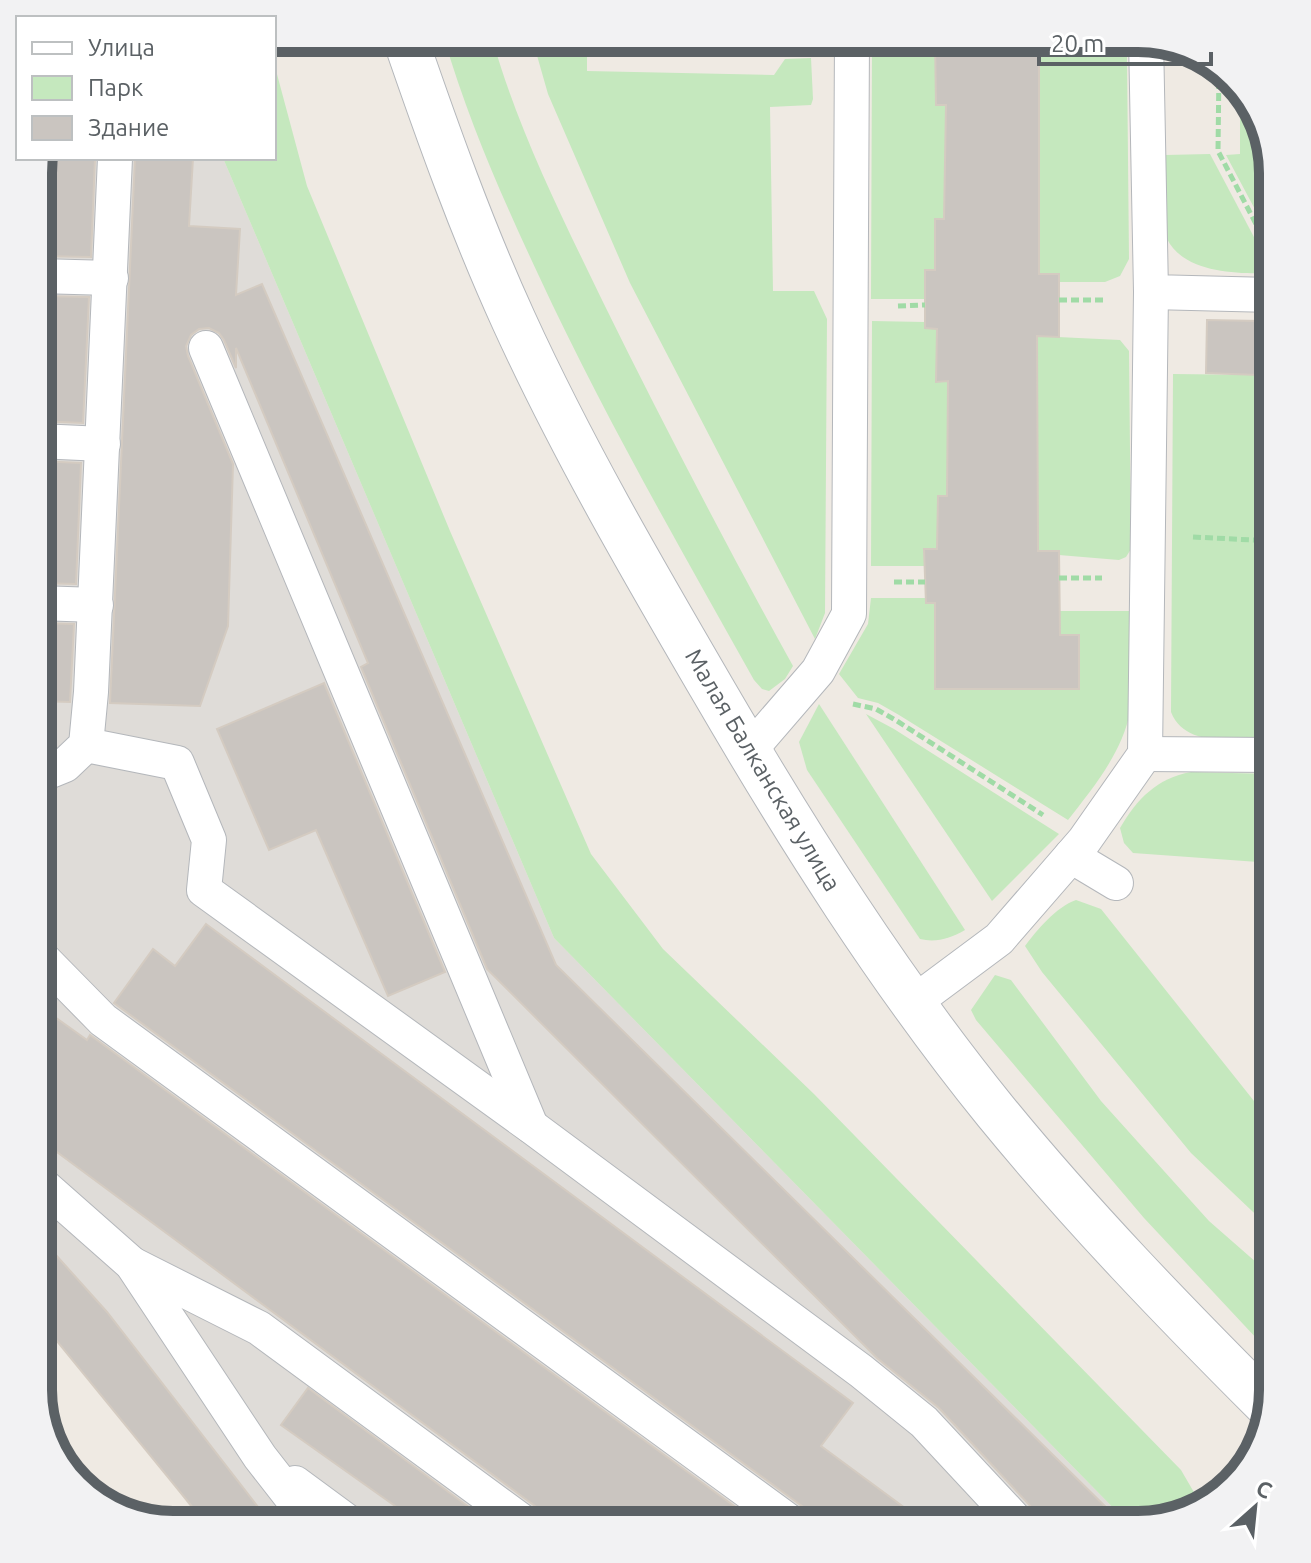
<svg xmlns="http://www.w3.org/2000/svg" width="1311" height="1563" viewBox="0 0 1311 1563" font-family="Ubuntu,sans-serif">
<rect width="100%" height="100%" fill="#efeae3"/>
<polygon fill="#dfdcd8" points="40,158 223,158 554,938 1130,1525 204,1525 65,1341 38,1312"/>
<g fill="#c5e8be">
<path d="M444,38H492C518,130 561,215 602,300C663,424 726,545 793,666L785,679L769,691L762,689L754,680C679,546 603,414 538,274C502,197 468,120 444,38Z"/>
<polygon points="532,38 587,38 587,71 774,75 785,59 811,58 813,99 811,105 770,107 773,291 814,291 827,319 825,613 815,639 630,283 548,94"/>
<polygon points="872,44 923,44 923,51 935,51 937,105 945,105 945,135 956,135 945,219 935,219 935,270 925,270 925,299 871,299"/>
<polygon points="1039,55 1127,57 1129,259 1120,276 1105,282 1059,282 1058,274 1039,274"/>
<polygon points="274,63 307,186 450,531 591,854 663,949 814,1094 1181,1470 1202,1506 1139,1525 1130,1525 554,938 223,158 274,158"/>
<polygon points="1240,88 1250,97 1273,172 1273,243 1226,155 1240,154"/>
<path d="M1210,154L1273,273C1239,274 1185,274 1167,239L1165,155Z"/>
<polygon points="872,321 925,322 937,329 936,382 948,381 947,496 938,496 937,549 925,566 871,566"/>
<polygon points="1037,336 1120,340 1129,351 1131,549 1126,557 1119,560 1059,555 1059,551 1038,551"/>
<path d="M1259,363H1273V738C1240,738 1186,750 1171,712L1173,374L1258,375Z"/>
<path d="M871,598H925L926,603H935L936,689H1079V636L1059,635V611H1131C1131,640 1135,686 1130,712C1122,753 1093,788 1068,820L899,715L878,703L858,698L839,674L868,624Z"/>
<path d="M819,704L965,930C951,938 936,943 920,939L807,770L799,742Z"/>
<polygon points="866,714 894,729 1059,834 992,901"/>
<path d="M1191,772L1273,774V863L1133,853L1124,843L1120,828C1137,799 1157,778 1191,772Z"/>
<path d="M1076,900L1101,909L1254,1101L1273,1102V1231L1191,1153L1042,972L1025,946C1037,930 1056,907 1076,900Z"/>
<polygon points="995,975 1011,980 1101,1101 1209,1221 1273,1277 1273,1356 1144,1218 976,1020 971,1010"/>
</g>
<g fill="#cac5c0" stroke="#d4cbc1" stroke-width="2">
<polygon points="935,38 1039,38 1039,274 1059,274 1059,337 1037,336 1038,551 1059,551 1060,635 1079,635 1079,689 935,689 935,603 926,603 924,549 937,549 938,496 947,496 948,381 936,382 937,329 925,328 925,270 935,270 935,219 944,219 946,105 936,105"/>
<polygon points="40,158 95,158 91,257 38,256"/>
<polygon points="135,158 193,158 189,226 240,229 236,295 262,284 556,965 1124,1525 1044,1525 1035,1511 939,1408 877,1358 487,969 361,667 368,663 236,348 236,368 224,340 219,333 209,328 199,329 191,335 186,346 188,356 233,464 228,626 200,706 110,703"/>
<polygon points="38,296 89,297 83,423 38,421"/>
<polygon points="1207,320 1260,321 1258,375 1206,373"/>
<polygon points="38,461 81,463 76,584 38,583"/>
<polygon points="38,623 74,624 70,702 38,701"/>
<polygon points="324,683 445,972 388,996 316,830 269,850 217,729"/>
<polygon points="206,924 853,1403 821,1446 928,1525 814,1525 812,1516 806,1509 114,1003 153,949 175,966"/>
<polygon points="38,1005 87,1040 90,1035 760,1525 547,1525 545,1516 539,1509 38,1138"/>
<polygon points="38,1235 107,1312 272,1525 207,1525 38,1318"/>
<polygon points="308,1388 493,1525 422,1525 281,1425"/>
</g>
<g fill="none" stroke-linecap="round" stroke-linejoin="round">
<defs>
<g id="lane">
<polyline points="1146,38 1151,292 1273,295"/>
<polyline points="38,276 111,278"/>
<polyline points="206,348 531,1126"/>
<polyline points="38,441 103,444"/>
<polyline points="38,603 96,605"/>
<polyline points="86,745 177,763 209,840 204,890 532,1127 861,1371 924,1422 1020,1525"/>
<polyline points="749,751 818,671 849,614 852,38"/>
<polyline points="1145,754 1273,755"/>
<polyline points="38,776 65,765 86,745 91,692 115,158"/>
<polyline points="1071,856 1116,883"/>
<polyline points="38,961 44,960 103,1020 794,1525"/>
<polyline points="913,1003 999,939 1084,841 1145,754 1151,292"/>
<polyline points="38,1181 132,1264 260,1457 313,1525"/>
<polyline points="132,1264 259,1328 527,1525"/>
<polyline points="295,1483 352,1525"/>
</g>
<path id="street" d="M405,38C438,134 472,229 514,321C572,448 643,570 713,690C798,836 889,980 996,1112C1081,1216 1174,1312 1269,1407"/>
</defs>
<use href="#lane" stroke="#b4b7bb" stroke-width="36"/>
<use href="#street" stroke="#b4b7bb" stroke-width="46"/>
<g stroke="#a0dba6" stroke-width="5" stroke-dasharray="8 4" stroke-linecap="butt">
<polyline points="1219,69 1218,151 1268,247"/>
<polyline points="1059,300 1106,300"/>
<polyline points="898,306 925,305"/>
<polyline points="1193,537 1273,541"/>
<polyline points="1059,578 1102,578"/>
<polyline points="894,582 925,582"/>
<polyline points="853,704 876,709 897,721 1043,815"/>
</g>
<use href="#lane" stroke="#fff" stroke-width="34"/>
<use href="#street" stroke="#fff" stroke-width="44"/>
</g>
<g text-anchor="middle" dominant-baseline="central" stroke-width="6" stroke-linejoin="round" paint-order="stroke">
<g font-size="24" fill="#5b6165" stroke="#fff">
<text transform="translate(763 770) rotate(59)">Малая Балканская улица</text>
</g>
</g>
<path d="M0 0H1311V1563H0ZM173 52H1138A121 121 0 0 1 1259 173V1390A121 121 0 0 1 1138 1511H173A121 121 0 0 1 52 1390V173A121 121 0 0 1 173 52Z" fill="#f2f2f3" fill-rule="evenodd"/>
<path fill="none" stroke="#5b6165" stroke-width="10" d="M173 52H1138A121 121 0 0 1 1259 173V1390A121 121 0 0 1 1138 1511H173A121 121 0 0 1 52 1390V173A121 121 0 0 1 173 52Z"/>
<rect x="16" y="16" width="260" height="144" fill="#ffffff" stroke="#bdc0c1" stroke-width="2"/>
<rect x="32" y="42" width="40" height="12" fill="#ffffff" stroke="#bdc0c1" stroke-width="2"/>
<text x="88" y="56" font-size="24" fill="#5b6165">Улица</text>
<rect x="32" y="76" width="40" height="24" fill="#c5e8be" stroke="#bdc0c1" stroke-width="2"/>
<text x="88" y="96" font-size="24" fill="#5b6165">Парк</text>
<rect x="32" y="116" width="40" height="24" fill="#cac5c0" stroke="#bdc0c1" stroke-width="2"/>
<text x="88" y="136" font-size="24" fill="#5b6165">Здание</text>
<g transform="translate(1255 1507) rotate(27)" stroke="#ffffff" stroke-width="6" paint-order="stroke">
<path d="M0-6L14 30L0 20L-14 30Z" fill="#5b6165"/>
<text y="-12" font-size="22" font-weight="bold" text-anchor="middle" fill="#5b6165">С</text>
</g>
<path d="M1039 52v12h172v-12" fill="none" stroke="#5b6165" stroke-width="4"/>
<text x="1051" y="52" font-size="24" fill="#5b6165" stroke="#ffffff" stroke-width="6" paint-order="stroke">20 m</text>
</svg>
